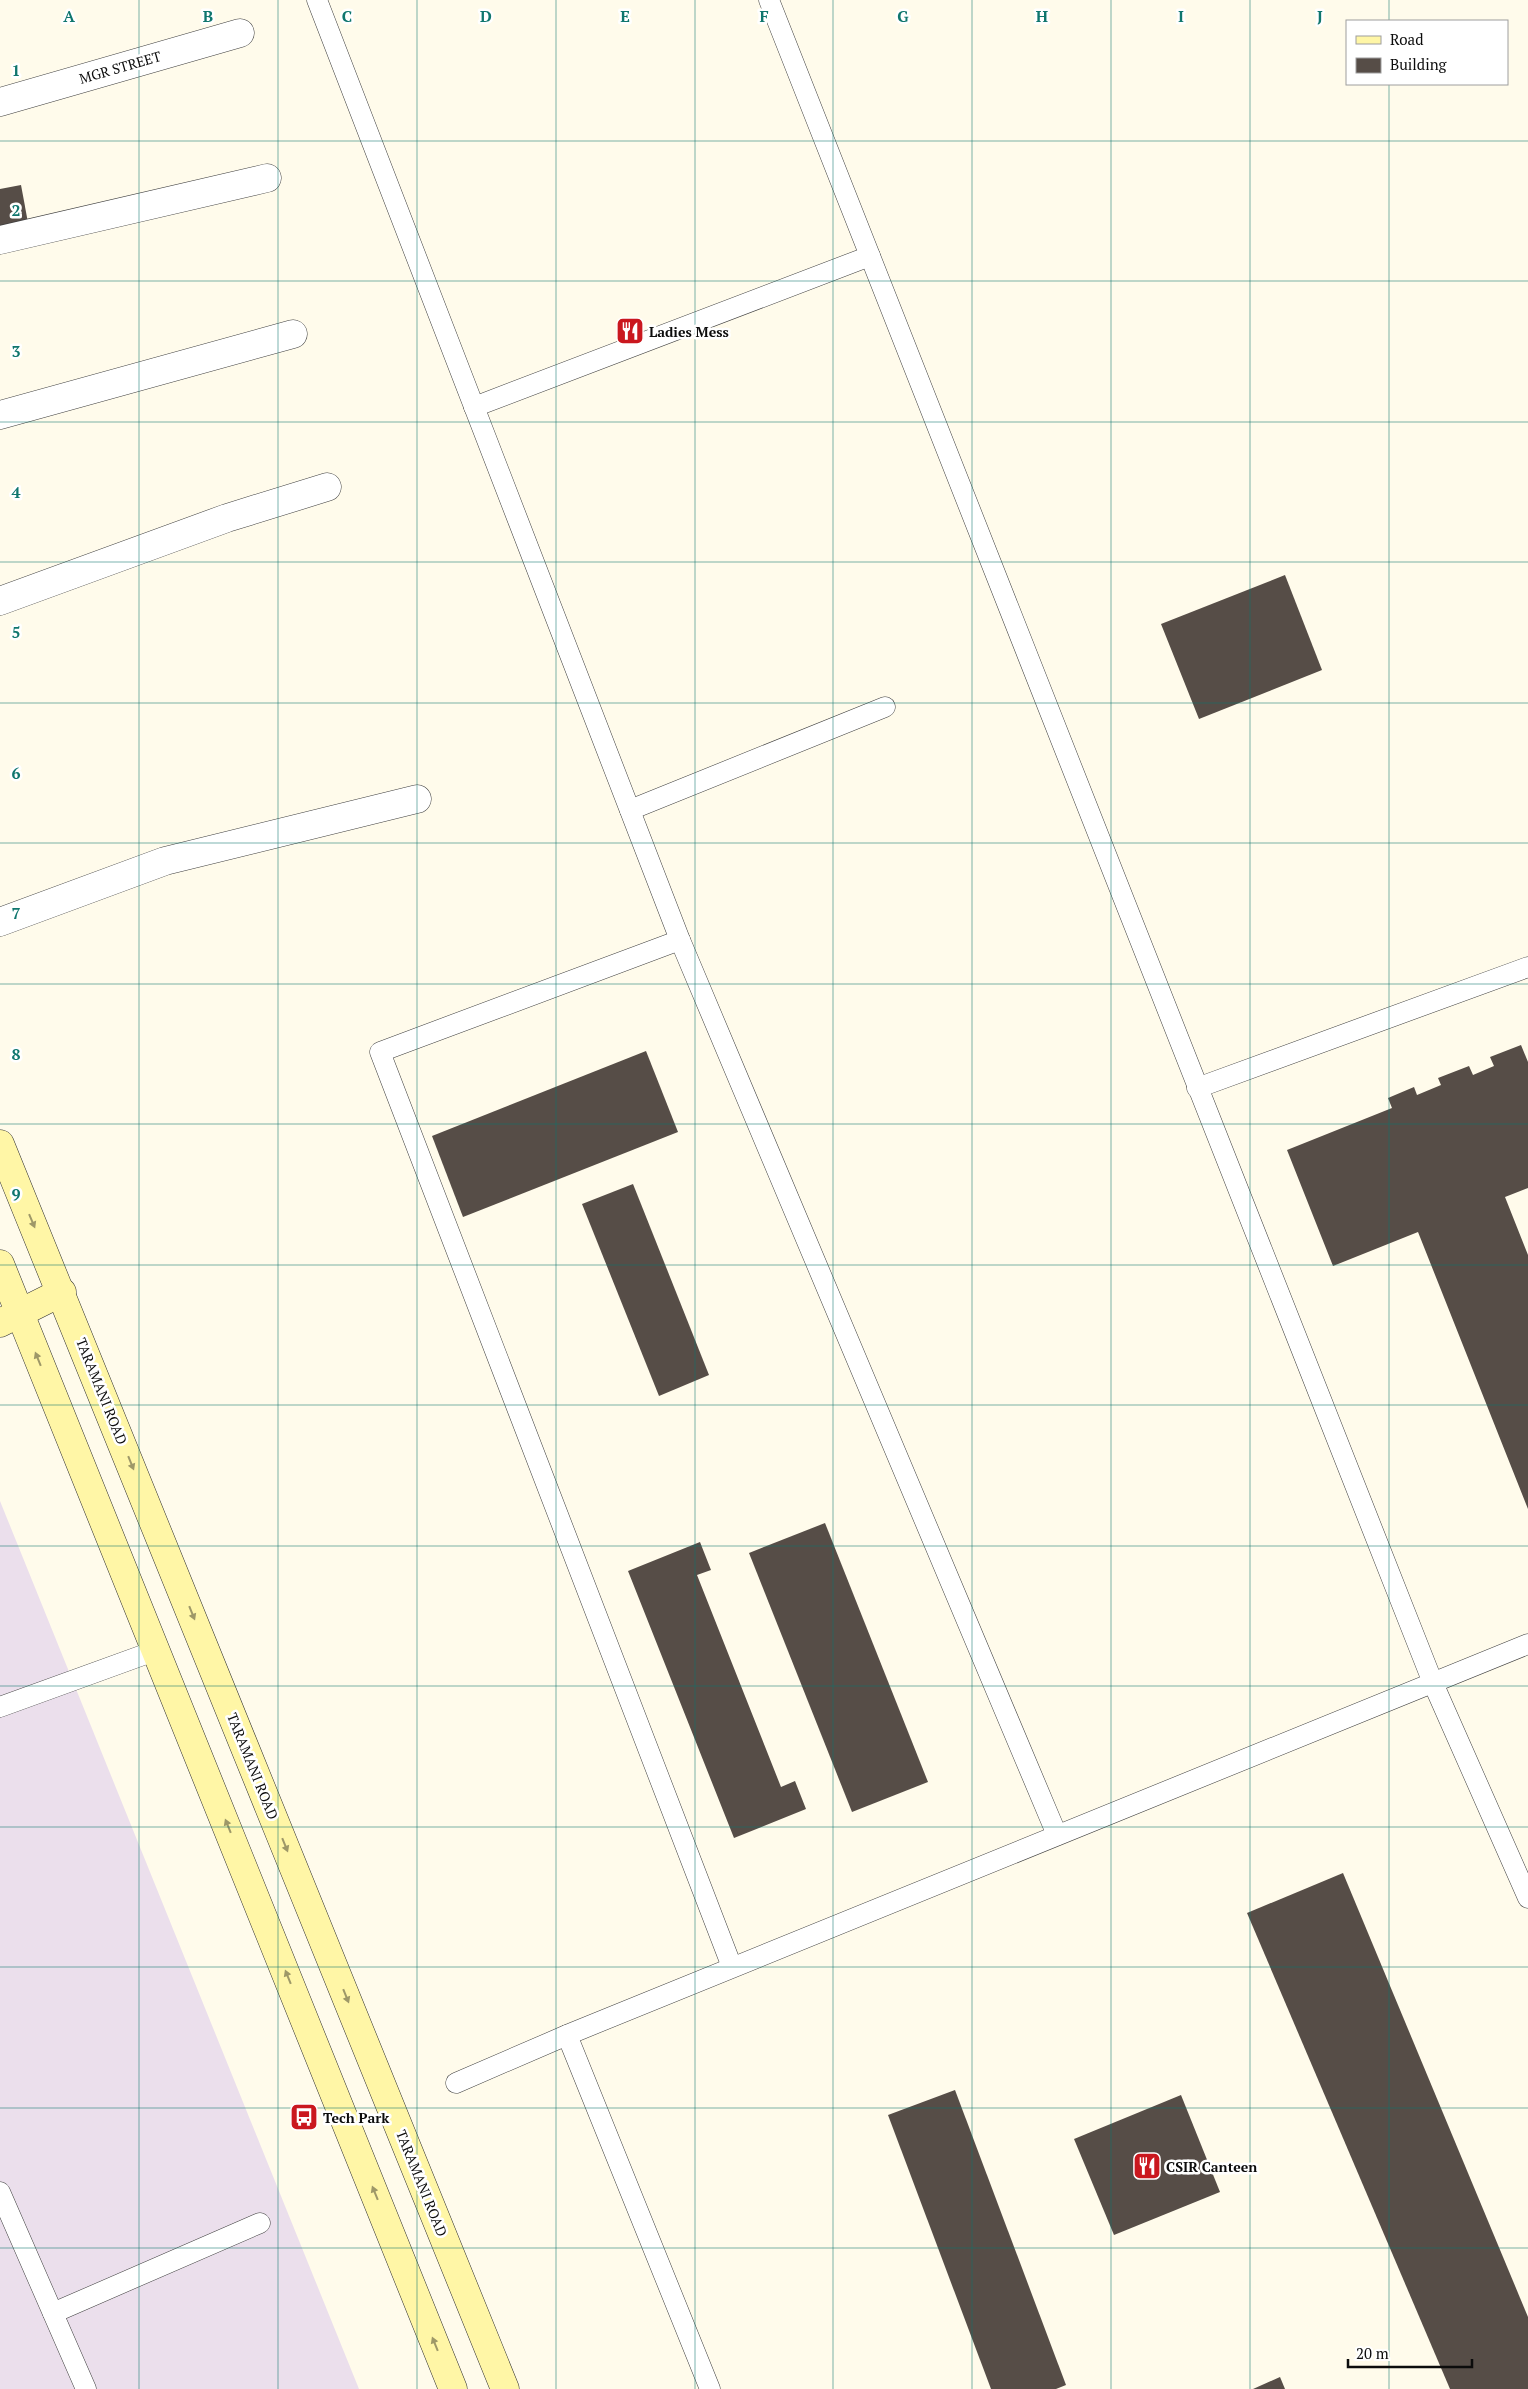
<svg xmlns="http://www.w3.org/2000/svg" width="1528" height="2389" viewBox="0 0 1528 2389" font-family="'PT Serif',serif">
<rect width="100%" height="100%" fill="#fffbeb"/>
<polygon fill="#ebdfec" points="0,1501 359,2389 0,2389"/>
<g fill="#564d47">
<polygon points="21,185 29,228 0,234 0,189"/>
<polygon points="1285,575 1322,670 1199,719 1161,624"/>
<polygon points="1521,1045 1528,1062 1528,1188 1505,1197 1528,1255 1528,1509 1418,1232 1333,1266 1287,1150 1392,1108 1388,1098 1414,1087 1417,1095 1441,1085 1438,1078 1469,1066 1473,1075 1494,1066 1490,1057"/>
<polygon points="646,1051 678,1132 463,1217 432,1136"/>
<polygon points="633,1184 709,1375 659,1396 582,1204"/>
<polygon points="825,1523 928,1782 852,1812 749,1553"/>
<polygon points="700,1542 711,1570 697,1575 781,1787 795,1781 806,1809 734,1838 628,1571"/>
<polygon points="1343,1873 1528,2317 1528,2389 1450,2389 1247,1913"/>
<polygon points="955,2090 1066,2385 1056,2389 991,2389 888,2115"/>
<polygon points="1181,2095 1220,2192 1114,2235 1074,2139"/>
<polygon points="1280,2377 1285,2389 1253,2389"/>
</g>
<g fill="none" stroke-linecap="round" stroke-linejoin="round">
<defs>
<g id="lane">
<polyline points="317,0 680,940 1057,1835"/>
<polyline points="769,0 1433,1683 1528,1898"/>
<polyline points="474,407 870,256"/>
<polyline points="630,810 885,707"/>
<polyline points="680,940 380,1052 732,1967"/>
<polyline points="1197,1088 1528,967"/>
<polyline points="0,1707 157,1650"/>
<polyline points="567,2035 710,2389"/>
<polyline points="456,2083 567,2035 1528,1644"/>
<polyline points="0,2192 86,2389"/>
<polyline points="53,2313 260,2223"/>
</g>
<g id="street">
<polyline points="0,102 240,33"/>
<polyline points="0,240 267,178"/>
<polyline points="0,415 293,334"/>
<polyline points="0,601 227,518 327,487"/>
<polyline points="0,922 165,861 417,799"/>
</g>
<g id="secondary">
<polyline points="0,1144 505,2389"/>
<polyline points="0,1264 453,2389"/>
<polyline points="0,1323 62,1292"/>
</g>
</defs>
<use href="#lane" stroke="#3f3f3f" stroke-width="21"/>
<use href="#street" stroke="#3f3f3f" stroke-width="29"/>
<use href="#secondary" stroke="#2e2e2e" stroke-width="29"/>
<use href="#lane" stroke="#fff" stroke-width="20"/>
<use href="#street" stroke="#fff" stroke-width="28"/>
<use href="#secondary" stroke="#fff6a6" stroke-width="28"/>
</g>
<defs><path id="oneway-solid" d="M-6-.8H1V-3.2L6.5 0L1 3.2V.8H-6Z" transform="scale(1.25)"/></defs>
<g fill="#9e9868">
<use href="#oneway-solid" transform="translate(32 1221) rotate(67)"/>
<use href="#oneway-solid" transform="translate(38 1359) rotate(-112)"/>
<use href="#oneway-solid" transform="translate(131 1463) rotate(68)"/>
<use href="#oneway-solid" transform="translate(192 1613) rotate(68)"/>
<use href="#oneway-solid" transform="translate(228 1826) rotate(-112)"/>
<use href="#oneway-solid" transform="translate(285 1845) rotate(68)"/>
<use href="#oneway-solid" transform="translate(288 1977) rotate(-112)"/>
<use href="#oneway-solid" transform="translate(346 1996) rotate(68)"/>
<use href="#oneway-solid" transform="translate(375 2193) rotate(-112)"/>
<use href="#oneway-solid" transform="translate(435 2344) rotate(-112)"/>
</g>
<path fill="none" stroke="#0f766e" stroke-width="1" stroke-opacity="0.55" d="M139,0V2389M278,0V2389M417,0V2389M556,0V2389M695,0V2389M833,0V2389M972,0V2389M1111,0V2389M1250,0V2389M1389,0V21M1389,84V2389M0,141H1528M0,281H1528M0,422H1528M0,562H1528M0,703H1528M0,843H1528M0,984H1528M0,1124H1528M0,1265H1528M0,1405H1528M0,1546H1528M0,1686H1528M0,1827H1528M0,1967H1528M0,2108H1528M0,2248H1528"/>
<defs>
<symbol id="restaurant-square" viewBox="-11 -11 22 22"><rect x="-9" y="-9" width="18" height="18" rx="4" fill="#ca171e" stroke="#fff"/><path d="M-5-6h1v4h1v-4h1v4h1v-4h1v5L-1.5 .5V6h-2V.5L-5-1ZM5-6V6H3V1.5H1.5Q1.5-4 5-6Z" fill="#fff"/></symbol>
<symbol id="bus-square" viewBox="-11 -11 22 22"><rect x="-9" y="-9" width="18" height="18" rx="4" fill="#ca171e" stroke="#fff"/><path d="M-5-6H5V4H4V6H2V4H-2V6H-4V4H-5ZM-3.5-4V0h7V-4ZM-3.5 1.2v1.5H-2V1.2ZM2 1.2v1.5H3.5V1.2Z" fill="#fff"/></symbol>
</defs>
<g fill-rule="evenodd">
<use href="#restaurant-square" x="614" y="315" width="32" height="32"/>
<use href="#bus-square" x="288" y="2101" width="32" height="32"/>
<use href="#restaurant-square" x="1131" y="2150" width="32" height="32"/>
</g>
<g text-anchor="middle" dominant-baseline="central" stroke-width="5" stroke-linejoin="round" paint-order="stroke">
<g font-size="14" fill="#0c0c0c" stroke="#fff">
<text transform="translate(120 67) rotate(-16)">MGR STREET</text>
<text transform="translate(102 1391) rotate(68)">TARAMANI ROAD</text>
<text transform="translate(253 1766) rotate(68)">TARAMANI ROAD</text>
<text transform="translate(422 2183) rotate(68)">TARAMANI ROAD</text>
</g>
<g font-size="14" font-weight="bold" fill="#0c0c0c" stroke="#fff" text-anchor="start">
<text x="649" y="331">Ladies Mess</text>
<text x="323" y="2117">Tech Park</text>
<text x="1166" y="2166">CSIR Canteen</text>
</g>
</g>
<g font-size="16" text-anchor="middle" font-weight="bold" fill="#0f766e" stroke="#fff" stroke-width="5" stroke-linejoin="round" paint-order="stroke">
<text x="69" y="22">A</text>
<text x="208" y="22">B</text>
<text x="347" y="22">C</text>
<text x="486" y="22">D</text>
<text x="625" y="22">E</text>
<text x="764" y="22">F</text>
<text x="903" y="22">G</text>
<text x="1042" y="22">H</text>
<text x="1181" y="22">I</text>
<text x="1320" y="22">J</text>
<text x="16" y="76">1</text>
<text x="16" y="216">2</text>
<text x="16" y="357">3</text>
<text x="16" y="498">4</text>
<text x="16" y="638">5</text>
<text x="16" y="779">6</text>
<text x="16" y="919">7</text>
<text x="16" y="1060">8</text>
<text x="16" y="1200">9</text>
</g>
<rect x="1346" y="20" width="162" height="65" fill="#ffffff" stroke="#9e9e9e"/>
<rect x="1356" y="36" width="25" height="8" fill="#fff6a6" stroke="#9e9e9e"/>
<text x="1390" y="45" font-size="15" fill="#0c0c0c">Road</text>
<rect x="1356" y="58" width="25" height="15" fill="#564d47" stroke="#9e9e9e"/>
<text x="1390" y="70" font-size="15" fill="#0c0c0c">Building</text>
<path d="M1348 2359v8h124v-8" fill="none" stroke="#0c0c0c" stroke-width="2.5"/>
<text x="1356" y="2359" font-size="15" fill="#0c0c0c" stroke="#ffffff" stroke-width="4" paint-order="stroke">20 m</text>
</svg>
